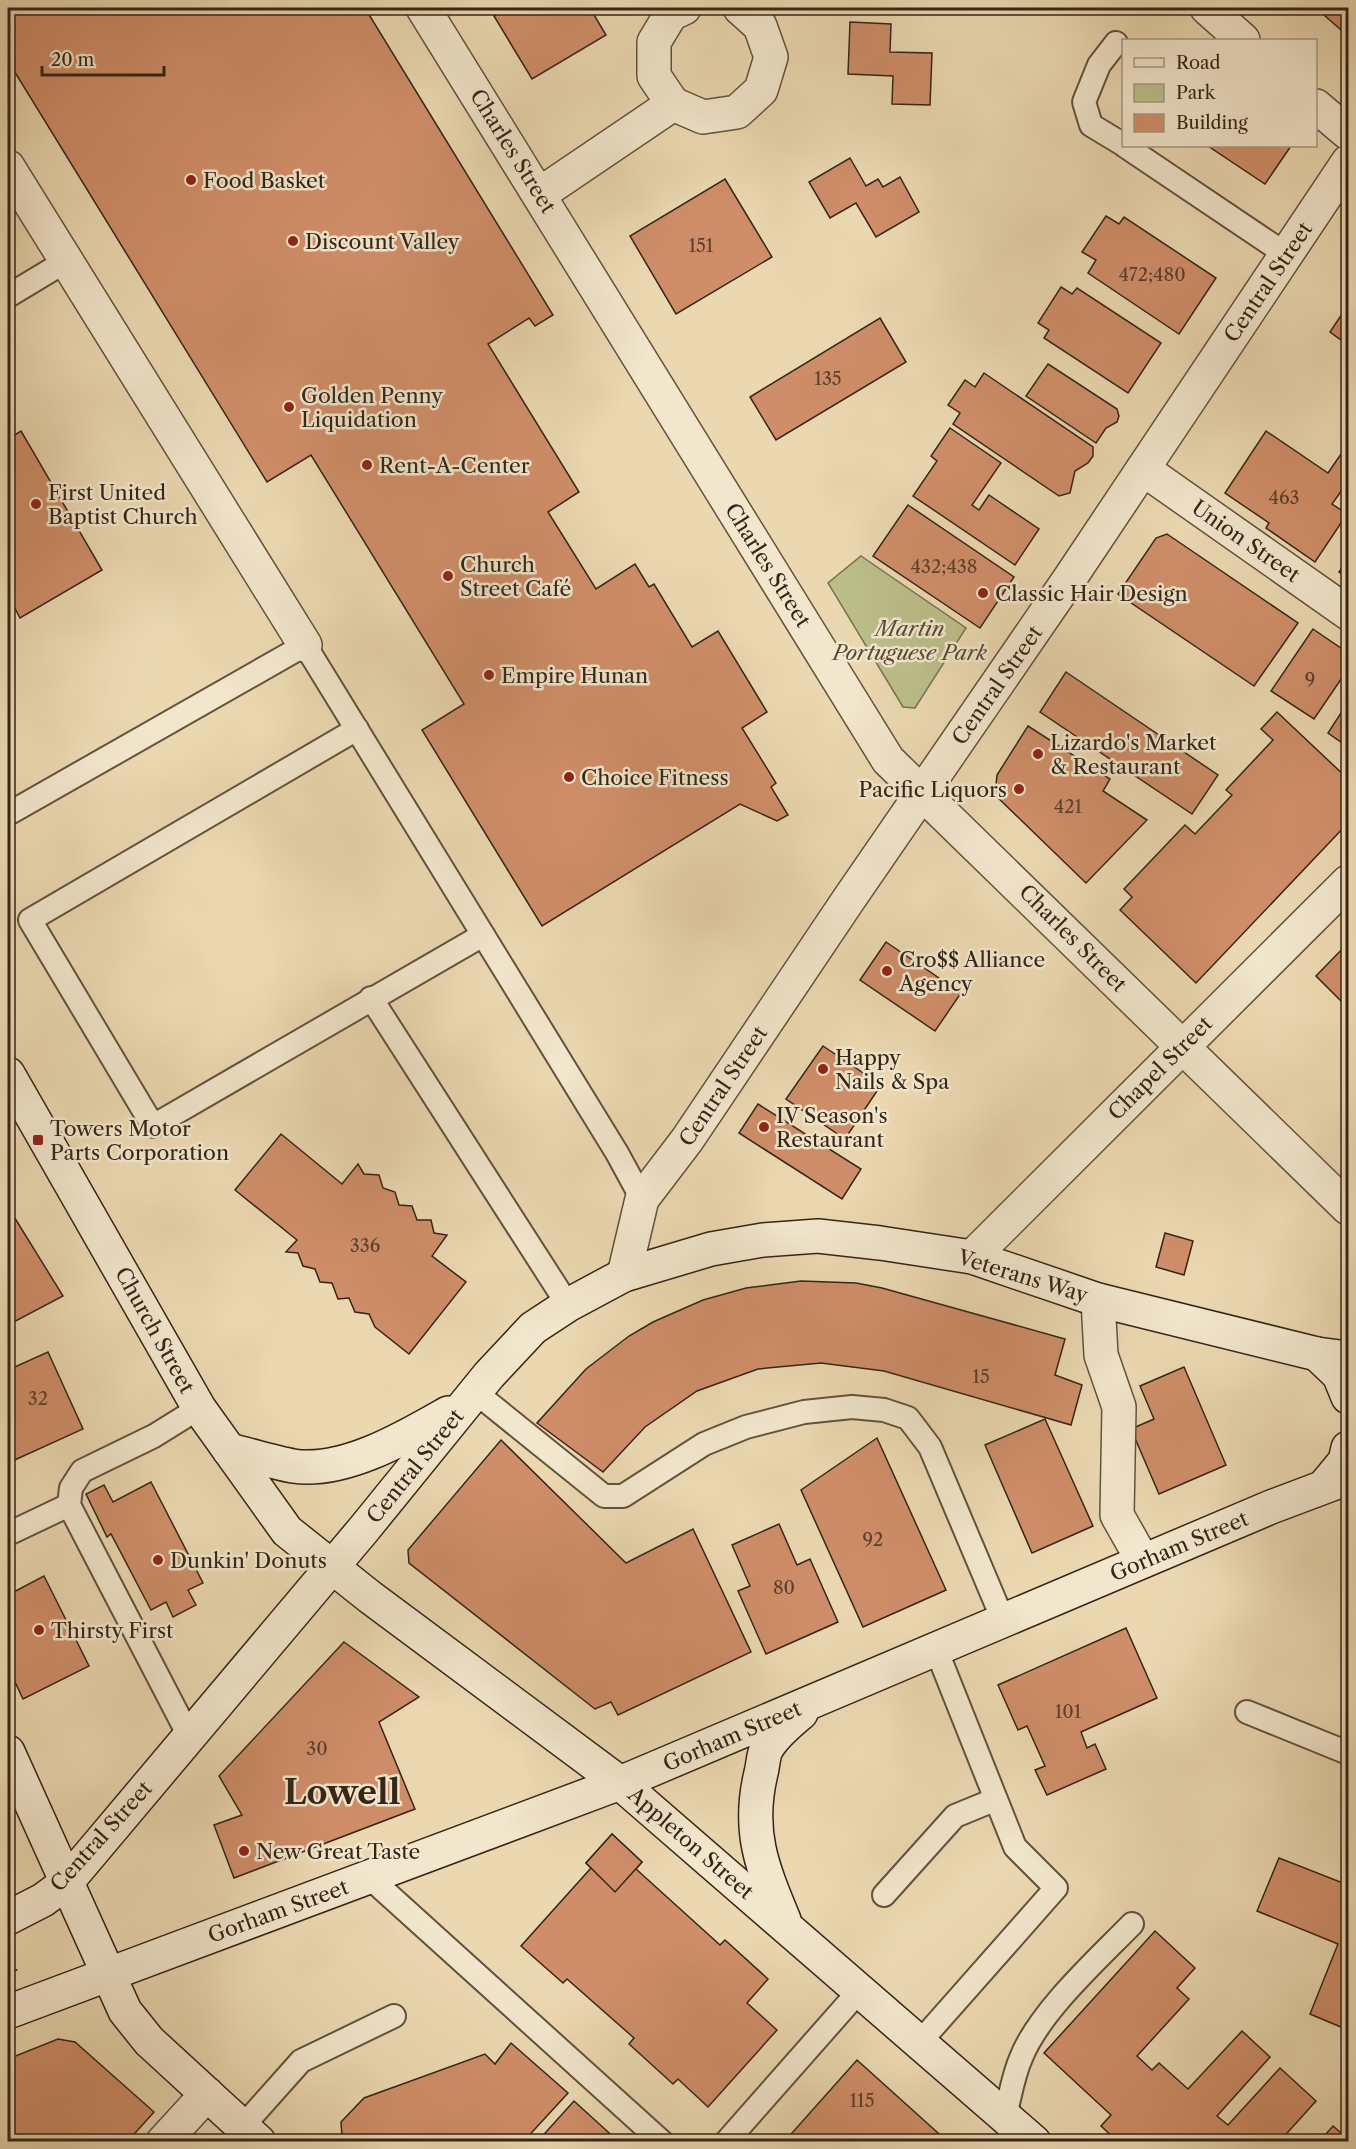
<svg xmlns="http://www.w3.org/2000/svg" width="1356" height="2149" viewBox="0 0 1356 2149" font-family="'Libre Caslon Text',serif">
<rect width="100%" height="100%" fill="#ebd8b1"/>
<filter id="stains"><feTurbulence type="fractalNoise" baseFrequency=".00333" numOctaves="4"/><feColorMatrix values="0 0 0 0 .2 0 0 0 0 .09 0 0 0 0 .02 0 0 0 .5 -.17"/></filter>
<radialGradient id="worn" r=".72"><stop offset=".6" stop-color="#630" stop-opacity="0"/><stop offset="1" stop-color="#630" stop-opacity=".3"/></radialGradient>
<polygon fill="#bbbe89" stroke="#787250" stroke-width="1.5" points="861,556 966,628 915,708 903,707 828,583"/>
<g fill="#cf8e69" stroke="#342518" stroke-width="1.5">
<polygon points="8,8 365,8 553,315 535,326 529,318 488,344 579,492 548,512 596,589 635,564 649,587 654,584 692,647 718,631 767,712 742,728 776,783 771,787 788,815 777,821 740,804 542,926 422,730 464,704 311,455 267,482 8,61"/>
<polygon points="508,8 516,8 520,14 530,8 590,8 606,35 532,79 494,16"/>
<polygon points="1316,8 1348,8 1348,36"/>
<polygon points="850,22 891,24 890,52 932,53 930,105 892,104 893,76 848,74"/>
<polygon points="1208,146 1291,146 1265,184"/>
<polygon points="850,158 866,186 878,179 883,187 900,177 919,212 876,237 856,203 830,218 809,182"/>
<polygon points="725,179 772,257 676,314 630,236"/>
<polygon points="1106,216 1119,224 1124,217 1216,278 1179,334 1088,273 1096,260 1082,252"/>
<polygon points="1061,287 1072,294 1077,288 1161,343 1128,393 1044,338 1049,330 1038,323"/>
<polygon points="1348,305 1348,345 1330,332"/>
<polygon points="880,318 906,362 776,440 750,397"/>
<polygon points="1048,364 1117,409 1119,416 1117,422 1106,428 1096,443 1026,396"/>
<polygon points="984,373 1093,447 1093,456 1088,463 1075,471 1070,493 1059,496 953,424 960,413 948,405 965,380 975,387"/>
<polygon points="950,428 1001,463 972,505 979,510 989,495 1039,529 1015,565 913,496 937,461 931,456"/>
<polygon points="21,431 102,570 20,618 8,595 8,439"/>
<polygon points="1266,431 1328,473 1341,454 1348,459 1348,490 1344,487 1332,504 1347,514 1315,562 1266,528 1269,523 1225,493"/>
<polygon points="908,505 1014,577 980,628 873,556"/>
<polygon points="1167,534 1298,623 1254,686 1118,594 1156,538"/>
<polygon points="1348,558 1348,578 1339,572"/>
<polygon points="1313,629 1348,653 1348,669 1314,719 1271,691"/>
<polygon points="1066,672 1218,775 1192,814 1040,712"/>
<polygon points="1348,702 1348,747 1328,733"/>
<polygon points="1277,712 1348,779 1348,823 1196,983 1120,910 1132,897 1124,889 1185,825 1195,834 1232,795 1226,790 1273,740 1261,729"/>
<polygon points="1028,726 1110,779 1103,791 1147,820 1086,883 995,795 997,775"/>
<polygon points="886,942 961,993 935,1031 860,980"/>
<polygon points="1348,943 1348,1008 1316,976"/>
<polygon points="823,1046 881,1085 845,1139 786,1099"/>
<polygon points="758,1104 861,1169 842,1199 739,1133"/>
<polygon points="281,1134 342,1184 358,1164 364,1174 379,1175 383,1188 395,1192 399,1205 412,1206 417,1220 431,1220 434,1233 447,1235 432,1256 466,1282 409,1354 375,1327 369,1314 355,1312 349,1298 338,1299 332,1283 320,1282 315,1269 303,1266 298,1253 286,1252 297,1240 235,1190"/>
<polygon points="8,1207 63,1296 8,1325"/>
<polygon points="1165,1233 1193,1241 1184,1275 1156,1267"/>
<polygon points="801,1281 856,1283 882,1288 1065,1339 1055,1375 1082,1385 1071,1425 884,1371 821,1363 758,1369 697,1391 645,1427 603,1472 537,1423 586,1369 629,1336 653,1322 703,1300 746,1288"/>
<polygon points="48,1352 83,1429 8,1463 8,1370"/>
<polygon points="1184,1367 1226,1465 1159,1494 1131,1429 1154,1419 1140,1386"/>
<polygon points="1045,1419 1093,1526 1032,1553 985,1445"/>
<polygon points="877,1438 946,1590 863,1627 801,1490"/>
<polygon points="501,1440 626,1563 693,1529 751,1652 618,1715 611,1702 595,1709 409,1563 408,1550"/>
<polygon points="151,1482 203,1583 188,1590 196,1605 173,1617 166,1602 151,1610 111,1534 107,1537 86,1494 104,1485 113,1502"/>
<polygon points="779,1524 797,1565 810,1559 838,1622 766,1654 738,1591 750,1586 732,1545"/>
<polygon points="44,1576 89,1666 23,1699 8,1667 8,1595"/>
<polygon points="1126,1628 1157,1698 1081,1732 1087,1748 1095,1744 1106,1769 1047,1795 1035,1770 1045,1766 1027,1726 1018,1730 998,1685"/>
<polygon points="344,1642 419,1697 379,1722 415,1809 234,1878 214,1825 242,1815 219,1776"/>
<polygon points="612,1834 642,1862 636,1869 720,1945 725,1940 768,1979 747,2003 777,2030 708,2107 678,2079 673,2084 629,2044 634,2038 567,1979 563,1983 521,1946 591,1868 586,1863"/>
<polygon points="612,1834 642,1862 615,1892 586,1863"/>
<polygon points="1279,1858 1348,1885 1348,2030 1310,2014 1338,1944 1257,1911"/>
<polygon points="1155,1931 1195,1968 1177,1988 1189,1999 1137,2056 1152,2070 1159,2063 1188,2089 1242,2031 1270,2057 1217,2116 1228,2125 1280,2068 1316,2101 1279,2142 1118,2142 1101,2126 1111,2115 1044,2053"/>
<polygon points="58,2039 75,2042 154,2112 127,2142 8,2142 8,2059"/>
<polygon points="511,2043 568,2093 523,2142 348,2142 342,2137 341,2122 364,2098 485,2054 495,2064"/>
<polygon points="857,2060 948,2142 784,2142"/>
<polygon points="574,2101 619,2142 537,2142"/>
<polygon points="1333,2126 1348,2139 1348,2142 1319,2142"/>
</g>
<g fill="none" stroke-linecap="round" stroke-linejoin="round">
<defs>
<g id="service">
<polyline points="1116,43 1099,65 1084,102 1091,125 1124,145"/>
<polyline points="1125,146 1287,255"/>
<polyline points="8,296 66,261"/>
<polyline points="357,729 30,920 153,1126 483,935"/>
<polyline points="8,814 305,645 617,1153 642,1199"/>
<polyline points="371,998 568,1305"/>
<polyline points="475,1392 604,1496 623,1496 704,1444 746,1427 804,1412 852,1407 884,1410 908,1418 930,1447 1003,1620"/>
<polyline points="8,1534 69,1505"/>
<polyline points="1247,1712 1348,1753"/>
<polyline points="189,1736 69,1505 71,1488 82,1471 154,1436 199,1408"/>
<polyline points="369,1877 662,2142"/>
<polyline points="884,1895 955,1816 994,1800"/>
<polyline points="920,2042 1056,1888 1015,1847 936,1649"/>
<path d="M1005,2116C1010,2097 1013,2076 1021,2058C1039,2012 1097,1960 1132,1924"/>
<polyline points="243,2126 301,2061 394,2016"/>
<polyline points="726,2142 860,1990"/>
</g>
<g id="minor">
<polyline points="423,8 888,760 1348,1208"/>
<polyline points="684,8 671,14 654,42 654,76 673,104 703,117 737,112 761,90 771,57 760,26 740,8"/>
<polyline points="1207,8 1243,40"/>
<polyline points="1316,106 1348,133"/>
<polyline points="8,167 305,645"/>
<polyline points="540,194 673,104"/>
<polyline points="1143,469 1348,613"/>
<polyline points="972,1257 1348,882"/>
<polyline points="1098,1300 1101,1355 1119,1407 1117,1515 1143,1561"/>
<polyline points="163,2142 207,2094"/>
</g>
<polyline id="tertiary" points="624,1275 642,1199 687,1140 849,899 1070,578 1348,162"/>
<g id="secondary">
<polyline points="8,1074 199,1408 287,1531 370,1597 620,1783 1034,2142"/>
<polyline points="1317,1354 1339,1375 1348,1397"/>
<path d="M229,1450C250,1455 272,1462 293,1466C344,1474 406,1437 448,1413"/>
<polyline points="1326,1484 1345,1461 1348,1448"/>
<polyline points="8,1752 125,2011 149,2041 259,2142"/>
<polyline points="8,1918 43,1900 66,1883 364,1529 489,1375 533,1328 568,1305 624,1275 711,1249 763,1240 818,1236 880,1243 972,1257 1098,1300 1317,1354 1348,1358"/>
<path d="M784,1920C762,1867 747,1831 761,1773C763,1766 763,1756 766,1750C773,1736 789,1723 801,1713"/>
<polyline points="8,2012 620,1783 1271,1507 1348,1478"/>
</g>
</defs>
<use href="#service" stroke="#62523e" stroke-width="26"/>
<use href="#minor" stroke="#62523e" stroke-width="36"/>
<use href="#tertiary" stroke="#62523e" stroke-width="36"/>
<use href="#secondary" stroke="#342518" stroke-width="36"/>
<polyline stroke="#342518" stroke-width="4" stroke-dasharray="4.5 3" stroke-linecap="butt" points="9,1956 16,1971"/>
<use href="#service" stroke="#f2e6cc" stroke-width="22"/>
<use href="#minor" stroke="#f2e6cc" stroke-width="33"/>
<use href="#tertiary" stroke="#f2e6cc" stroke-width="33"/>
<use href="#secondary" stroke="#f2e6cc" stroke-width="33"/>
</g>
<g fill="#8f2418" stroke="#f2e6cc" stroke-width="2">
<circle cx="191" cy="180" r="6"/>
<circle cx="293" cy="241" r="6"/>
<circle cx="289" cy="407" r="6"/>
<circle cx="367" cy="465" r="6"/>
<circle cx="36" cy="504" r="6"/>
<circle cx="448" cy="576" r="6"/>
<circle cx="983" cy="593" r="6"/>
<circle cx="489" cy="675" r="6"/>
<circle cx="1038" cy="754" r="6"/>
<circle cx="569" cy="777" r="6"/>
<circle cx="1019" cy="789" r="6"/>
<circle cx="887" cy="971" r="6"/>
<circle cx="823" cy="1069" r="6"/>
<circle cx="764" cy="1127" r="6"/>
<rect x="32" y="1134" width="12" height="12" rx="3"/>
<circle cx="158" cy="1560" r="6"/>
<circle cx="39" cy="1630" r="6"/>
<circle cx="244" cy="1851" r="6"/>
</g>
<g text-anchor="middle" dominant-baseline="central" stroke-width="5" stroke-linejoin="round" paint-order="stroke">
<g font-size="18" fill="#5b3f2c">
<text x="701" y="246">151</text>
<text x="1152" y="275">472;480</text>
<text x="828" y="379">135</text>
<text x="1284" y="498">463</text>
<text x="944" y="567">432;438</text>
<text x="1310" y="680">9</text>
<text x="1068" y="807">421</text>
<text x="365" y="1246">336</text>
<text x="981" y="1377">15</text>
<text x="38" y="1399">32</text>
<text x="873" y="1540">92</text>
<text x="784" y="1588">80</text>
<text x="1068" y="1712">101</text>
<text x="317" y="1749">30</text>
<text x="862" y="2101">115</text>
</g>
<g font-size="21" fill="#342518" stroke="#f2e6cc">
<text transform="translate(513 151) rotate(58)">Charles Street</text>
<text transform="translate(1268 282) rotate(-56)">Central Street</text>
<text transform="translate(1246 541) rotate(35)">Union Street</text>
<text transform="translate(768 565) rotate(58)">Charles Street</text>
<text transform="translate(997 685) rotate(-55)">Central Street</text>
<text transform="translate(1073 938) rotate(45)">Charles Street</text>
<text transform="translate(1160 1068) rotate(-45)">Chapel Street</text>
<text transform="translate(723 1086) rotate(-56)">Central Street</text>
<text transform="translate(1023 1276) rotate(17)">Veterans Way</text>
<text transform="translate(155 1330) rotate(61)">Church Street</text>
<text transform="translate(415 1466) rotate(-51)">Central Street</text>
<text transform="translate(1179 1546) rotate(-23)">Gorham Street</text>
<text transform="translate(732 1736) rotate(-23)">Gorham Street</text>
<text transform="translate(101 1836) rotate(-48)">Central Street</text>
<text transform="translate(691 1843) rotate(41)">Appleton Street</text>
<text transform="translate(278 1911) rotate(-20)">Gorham Street</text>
</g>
<g font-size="21" fill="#342518" stroke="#f2e6cc" text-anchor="start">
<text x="203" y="180">Food Basket</text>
<text x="305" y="241">Discount Valley</text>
<text x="301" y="395">Golden Penny<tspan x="301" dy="24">Liquidation</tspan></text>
<text x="379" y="465">Rent-A-Center</text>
<text x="48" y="492">First United<tspan x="48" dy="24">Baptist Church</tspan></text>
<text x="460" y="564">Church<tspan x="460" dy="24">Street Café</tspan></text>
<text x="995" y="593">Classic Hair Design</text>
<text x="501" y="675">Empire Hunan</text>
<text x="1050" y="742">Lizardo's Market<tspan x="1050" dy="24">&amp; Restaurant</tspan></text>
<text x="581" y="777">Choice Fitness</text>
<text x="1007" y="789" text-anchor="end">Pacific Liquors</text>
<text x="899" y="959">Cro$$ Alliance<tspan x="899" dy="24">Agency</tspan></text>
<text x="835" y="1057">Happy<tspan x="835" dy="24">Nails &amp; Spa</tspan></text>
<text x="776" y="1115">IV Season's<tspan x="776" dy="24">Restaurant</tspan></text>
<text x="50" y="1128">Towers Motor<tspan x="50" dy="24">Parts Corporation</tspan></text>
<text x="170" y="1560">Dunkin' Donuts</text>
<text x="51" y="1630">Thirsty First</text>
<text x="256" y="1851">New Great Taste</text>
</g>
<g font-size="21" font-style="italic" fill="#564b34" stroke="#f2e6cc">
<text x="910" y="628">Martin<tspan x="910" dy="24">Portuguese Park</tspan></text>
</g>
<g font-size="33" font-weight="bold" fill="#342518" stroke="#f2e6cc">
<text x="342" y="1792">Lowell</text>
</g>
</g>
<rect width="1356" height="2149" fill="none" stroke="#ebd8b1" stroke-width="30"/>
<rect x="9" y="9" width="1338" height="2131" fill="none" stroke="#342518" stroke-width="3"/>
<rect x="15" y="15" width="1326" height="2119" fill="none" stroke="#342518" stroke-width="1.5"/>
<rect x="1122" y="39" width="195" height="108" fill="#f2e6cc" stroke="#a69984" stroke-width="1.5"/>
<rect x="1134" y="58" width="30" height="9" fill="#f2e6cc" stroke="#a69984" stroke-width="1.5"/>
<text x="1176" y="69" font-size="18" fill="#342518">Road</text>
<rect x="1134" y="84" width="30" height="18" fill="#bbbe89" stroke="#a69984" stroke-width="1.5"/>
<text x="1176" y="99" font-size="18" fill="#342518">Park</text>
<rect x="1134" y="114" width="30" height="18" fill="#cf8e69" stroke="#a69984" stroke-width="1.5"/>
<text x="1176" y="129" font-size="18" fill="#342518">Building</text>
<path d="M42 66v9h122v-9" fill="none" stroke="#342518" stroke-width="3"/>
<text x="51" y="66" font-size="18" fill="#342518" stroke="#f2e6cc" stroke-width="4.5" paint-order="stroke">20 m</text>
<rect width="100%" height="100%" filter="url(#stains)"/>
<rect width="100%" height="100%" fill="url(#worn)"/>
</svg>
